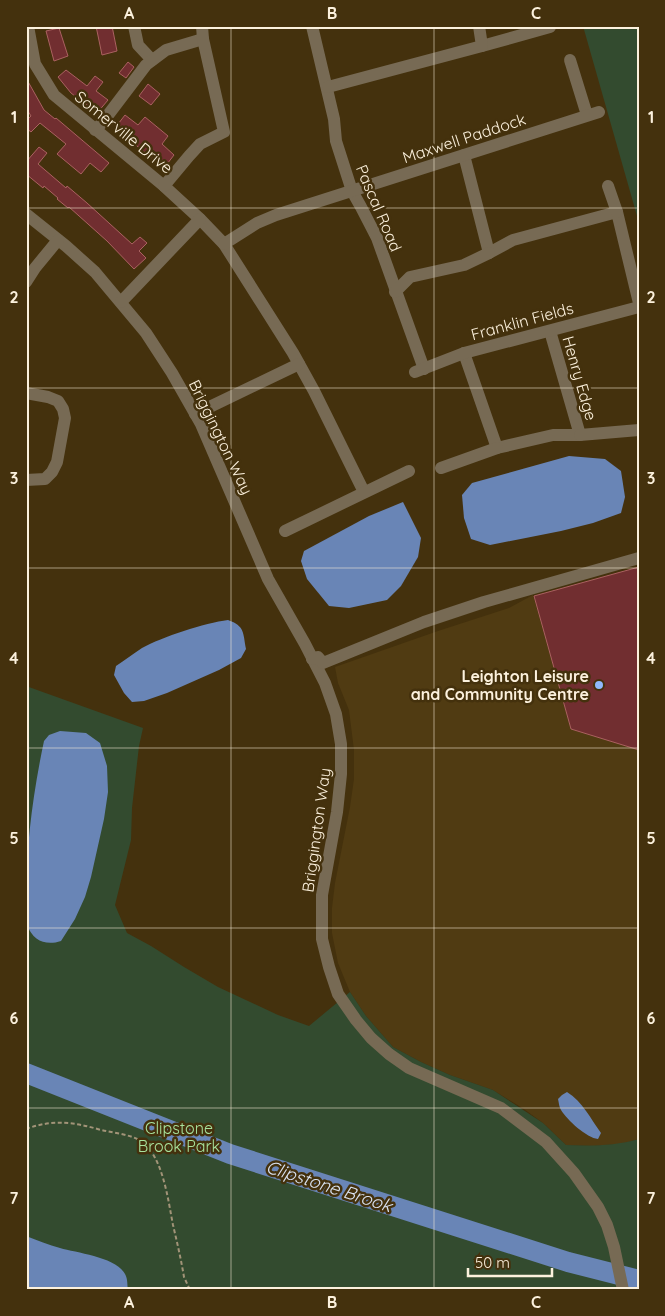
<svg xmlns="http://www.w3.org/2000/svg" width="665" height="1316" viewBox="0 0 665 1316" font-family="Quicksand,sans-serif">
<rect width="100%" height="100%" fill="#44310d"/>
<polygon fill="#503b12" points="533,595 571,729 639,750 639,1139 621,1144 592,1146 566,1145 543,1123 524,1109 493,1090 450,1075 421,1062 393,1047 366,1016 350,992 338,963 332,933 332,908 335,883 350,807 354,779 354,750 349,710 338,683 335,667 438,631 509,608"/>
<g fill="#334b2f">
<polygon points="583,26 639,26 639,223"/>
<path d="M26,686L143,728L139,746L132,808L131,840L115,905L127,933L151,946L184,967L218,987L278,1015L309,1026L350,992L366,1016L393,1047L421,1062L450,1075L493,1090L543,1123L566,1145C591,1146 614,1146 639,1139V1287L626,1282L620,1290H26Z"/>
</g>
<g fill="#6985b6">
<polygon points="569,456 605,459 621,471 625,497 621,513 593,523 561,531 490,545 471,539 464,518 462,495 472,483"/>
<polygon points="403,502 421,538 418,557 401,586 387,600 349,608 329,606 307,579 301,561 304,551 369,516"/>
<path d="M228,620C245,626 243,633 246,649L241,658L219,670L167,693L144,701L132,702L124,693L114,675L116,666C125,660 133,654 142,648C162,637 205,623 228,620Z"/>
<path d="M60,731L86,733L100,743L107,766L108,792L104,819L91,877L85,897L75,919L61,941C46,946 33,941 27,925C24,918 26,906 26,898C26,846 33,793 44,741L49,735Z"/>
<path d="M567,1092C583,1102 590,1118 601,1133L598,1139C587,1138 567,1120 561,1110C559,1107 559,1103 558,1099L562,1095Z"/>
<path d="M26,1236C37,1240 49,1245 60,1248C77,1253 116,1257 125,1274C128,1279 127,1285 128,1290H26Z"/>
</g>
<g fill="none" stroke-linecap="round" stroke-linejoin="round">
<polyline stroke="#6985b6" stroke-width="20" points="26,1073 230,1154 568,1262 639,1280"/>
</g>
<g fill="#712e30" stroke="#aa6160">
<polygon points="96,26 112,26 117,51 102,55"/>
<polygon points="59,28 68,56 54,61 46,31"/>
<polygon points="128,62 134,67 126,78 119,73"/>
<polygon points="66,70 87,86 95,76 103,82 96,91 108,100 97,113 71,93 58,77"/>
<polygon points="26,78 44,110 55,119 56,118 109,163 101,172 90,163 81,174 57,154 66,144 40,123 31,132 26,128 26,121 31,116 26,108"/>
<polygon points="148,84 160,94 151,105 139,96"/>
<polygon points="125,115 138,125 145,117 168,136 162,144 174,155 164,168 115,128"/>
<polygon points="39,147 47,153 38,164 66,188 67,186 87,203 132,244 140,237 147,243 139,251 146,258 134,269 107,241 69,207 68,208 57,199 58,198 44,186 43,188 26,174 26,162"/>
<polygon points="639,567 639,750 571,729 534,596"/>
</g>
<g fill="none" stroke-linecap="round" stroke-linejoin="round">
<path stroke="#a29478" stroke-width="2" stroke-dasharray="4 2.5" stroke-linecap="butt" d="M26,1129C53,1119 74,1122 101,1130C114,1133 129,1134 141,1141C163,1156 168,1200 173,1225C177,1242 181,1259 184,1277L190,1290"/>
<g stroke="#776a54" stroke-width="12">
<polyline points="28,26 35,64 54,95 164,186 200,219 224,244 293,353 314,391 364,492"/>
<polyline points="134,26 138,45 152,60"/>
<polyline points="312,26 334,119 336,141 352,191 361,207 377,238 424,369"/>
<polyline points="482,46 550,27"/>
<polyline points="570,60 587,115"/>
<polyline points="328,87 482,46 479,26"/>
<polyline points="95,130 102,123 146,65 166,50 203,39"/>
<polyline points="464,155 489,253 513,240 617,212 639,303"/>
<polyline points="164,186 189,156 200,144 224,132 203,39 202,26"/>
<polyline points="608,186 617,212"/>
<polyline points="26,214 66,246 95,272 146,333 172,373 201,424 268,579 305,644 325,683 336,714 341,744 341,774 337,812 322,895 322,939 329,967 338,994 356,1020 371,1038 389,1054 409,1068 501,1108 546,1142 574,1173 598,1207 607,1225 614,1247 623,1290"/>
<polyline points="224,244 257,223 276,215 599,112"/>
<polyline points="26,282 35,268 58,240"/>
<polyline points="395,292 410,277 464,265 489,253"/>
<polyline points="121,302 200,219"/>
<polyline points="464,353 497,448 553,435 580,435 550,331"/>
<polyline points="415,372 464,353 639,307"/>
<polyline points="26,393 48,397 58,401 63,409 65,418 57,462 52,472 45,479 26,480"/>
<polyline points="195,414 299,364"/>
<polyline points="580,435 639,430"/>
<polyline points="441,468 497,448"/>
<polyline points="285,531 409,471"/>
<polyline points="312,659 318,657 323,663 424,622 484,602 639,558"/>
</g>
</g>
<path fill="none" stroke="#fcf1dd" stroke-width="1" stroke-opacity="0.55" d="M231,26V1290M434,26V1290M26,208H639M26,388H639M26,568H639M26,748H639M26,928H639M26,1108H639"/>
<circle fill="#90b8fd" stroke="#44310d" stroke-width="2" cx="599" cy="685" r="5"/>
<g text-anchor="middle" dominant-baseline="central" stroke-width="5" stroke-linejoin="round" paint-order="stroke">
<g font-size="16" fill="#fcf1dd" stroke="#44310d">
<text transform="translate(124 132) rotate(39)">Somerville Drive</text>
<text transform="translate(464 138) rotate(-18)">Maxwell Paddock</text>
<text transform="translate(379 208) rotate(67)">Pascal Road</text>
<text transform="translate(522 321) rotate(-15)">Franklin Fields</text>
<text transform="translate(580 378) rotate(74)">Henry Edge</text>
<text transform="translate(221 437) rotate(64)">Briggington Way</text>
<text transform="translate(316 830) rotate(-82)">Briggington Way</text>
</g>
<g font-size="16" font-weight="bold" fill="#fcf1dd" stroke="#44310d" text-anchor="end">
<text x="589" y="676">Leighton Leisure<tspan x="589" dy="18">and Community Centre</tspan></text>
</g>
<g font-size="16" fill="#a8e39e" stroke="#44310d">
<text x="179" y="1128">Clipstone<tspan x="179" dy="18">Brook Park</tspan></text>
</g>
<g font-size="18" font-style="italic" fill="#dae3f2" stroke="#44310d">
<text transform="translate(329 1186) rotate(18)">Clipstone Brook</text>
</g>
</g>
<rect width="665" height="1316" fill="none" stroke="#44310d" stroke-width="55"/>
<path d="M468 1268v8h84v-8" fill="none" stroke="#fcf1dd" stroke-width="2.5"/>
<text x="475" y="1268" font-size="15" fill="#fcf1dd" stroke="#44310d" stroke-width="4" paint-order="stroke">50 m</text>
<rect x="28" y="28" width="610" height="1260" fill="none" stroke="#fcf1dd" stroke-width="2"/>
<g font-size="16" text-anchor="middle" font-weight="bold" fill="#fcf1dd">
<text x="129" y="19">A</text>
<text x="332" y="19">B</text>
<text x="536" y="19">C</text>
<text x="14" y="123">1</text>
<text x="651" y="123">1</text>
<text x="14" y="303">2</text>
<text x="651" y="303">2</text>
<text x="14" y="484">3</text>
<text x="651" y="484">3</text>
<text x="14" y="664">4</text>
<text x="651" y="664">4</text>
<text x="14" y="844">5</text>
<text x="651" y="844">5</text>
<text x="14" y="1024">6</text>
<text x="651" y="1024">6</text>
<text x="14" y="1204">7</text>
<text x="651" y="1204">7</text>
<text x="129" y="1308">A</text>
<text x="332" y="1308">B</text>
<text x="536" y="1308">C</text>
</g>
</svg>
